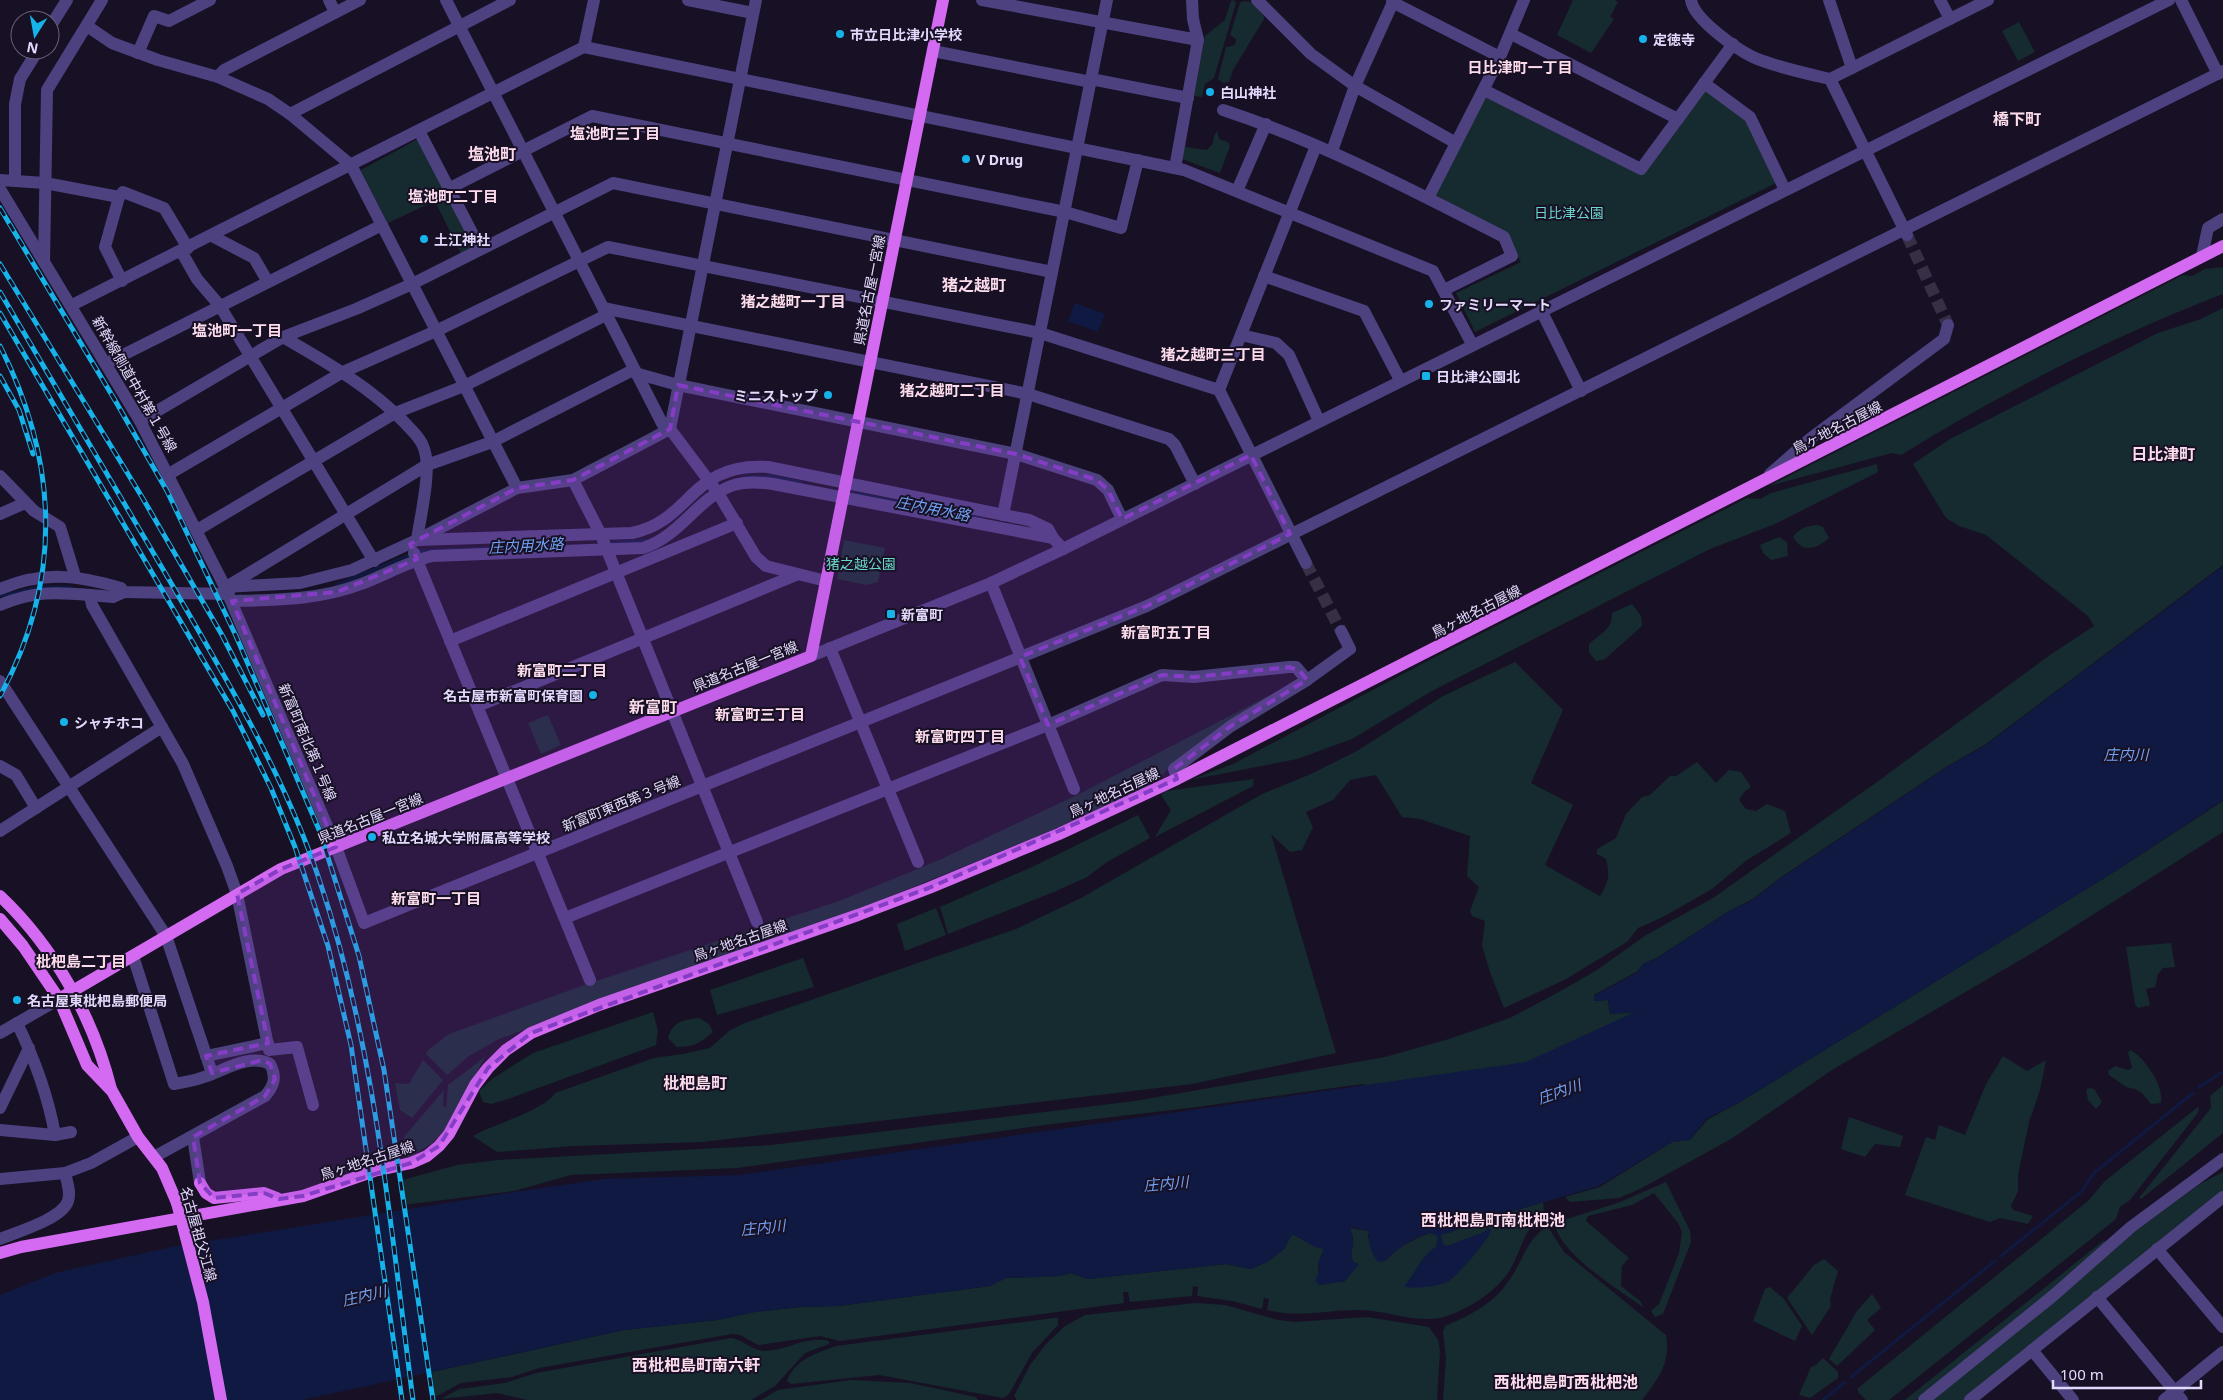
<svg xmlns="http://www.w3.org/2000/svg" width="2223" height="1400" viewBox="0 0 2223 1400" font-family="'Noto Sans','Noto Sans JP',sans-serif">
<rect width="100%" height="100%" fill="#181125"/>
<g fill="#152b2f">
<polygon points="1234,0 1236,3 1214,78 1205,84 1202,97 1194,96 1205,36 1225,20 1231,1"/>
<polygon points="1573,0 1615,0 1618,2 1610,17 1614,19 1591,53 1557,35"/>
<polygon points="1243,1 1251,2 1264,16 1264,19 1233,70 1229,82 1223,83 1218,79 1226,47 1235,45 1236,39 1230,35 1240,3"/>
<polygon points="2019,22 2035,52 2018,61 2002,31"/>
<polygon points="1705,89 1747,119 1776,180 1774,184 1475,332 1456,293 1521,262 1506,234 1434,197 1484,98 1488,97 1642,174"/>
<polygon points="1217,131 1219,139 1228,142 1230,146 1220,173 1182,159 1185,147 1207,150 1213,143 1214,136"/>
<polygon points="416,140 421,141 473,242 472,248 461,254 435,201 388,223 362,173 361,170"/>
<path d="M2223,267V294C2111,337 2003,392 1901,455L1892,453L1769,486L2183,275L2192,276L2205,269Z"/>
<polygon points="2223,308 2223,565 1986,744 1946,767 1777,880 1753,899 1729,911 1658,957 1643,964 1638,971 1594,995 1594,1001 1608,1000 1610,1014 1637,1012 1515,1068 1379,1088 1362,1084 1197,1107 1044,1125 737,1168 571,1175 514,1191 403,1205 399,1181 457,1165 498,1160 771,1145 1135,1101 1385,1057 1449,1039 1510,1018 1557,993 1597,970 1646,935 1713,898 1877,782 2050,655 2094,626 2088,616 1986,535 1959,526 1946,518 1913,464 1950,439 2158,333 2201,319"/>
<polygon points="1877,464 1878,472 1775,524 1710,549 1432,691 1352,739 1297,759 1190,780 1233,764 1435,657 1747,498 1760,499 1771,493"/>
<path d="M1817,525L1823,527L1829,538C1816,549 1803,554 1793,537C1800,528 1806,526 1817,525Z"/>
<polygon points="1779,537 1787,542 1788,556 1771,560 1763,553 1760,545"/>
<polygon points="844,540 885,548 878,582 867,585 837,579"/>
<path d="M1632,604L1641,616L1642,626L1605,659L1596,661L1589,652V644C1600,634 1613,629 1612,613Z"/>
<path d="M1515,662L1563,710L1531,783L1573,805L1545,865L1600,896C1609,882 1610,875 1606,859L1597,854V849L1616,838L1626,814L1642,797L1650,795L1670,776H1676L1697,762L1716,783L1729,770L1741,772L1751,787L1744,792L1739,800L1746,809L1756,811L1767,804L1785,811L1791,833L1747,860L1712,889L1663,917L1638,928L1627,942L1566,979L1504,1008L1490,972L1482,946L1485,921L1472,916L1470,911L1479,887L1467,876L1470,836L1420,819L1402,817L1376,775L1350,780L1333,800L1306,812L1313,827L1302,850L1290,852L1271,834L1336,1053L1192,1084L702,1142L574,1146L497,1152L473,1136C492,1125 545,1110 555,1093L654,1058L683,1054L710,1048L729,1031L745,1023L1016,929L1081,898L1262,794L1311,774L1357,751L1443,696Z"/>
<polygon points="1293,683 1230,724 1167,770 1159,780 1087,816 854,911 499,1039 469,1056 447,1075 426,1054 428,1050 449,1034 587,984 839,901 937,861 1081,793"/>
<polygon points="548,715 561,745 541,754 528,723"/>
<polygon points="1254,779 1253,786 1155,837 1171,810 1161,795 1166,791"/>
<polygon points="2223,801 2223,832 2034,952 1832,1070 1731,1139 1640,1189 1619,1198 1570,1202 1565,1197 1600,1187 1672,1142 1690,1140 1707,1120 1740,1102 2114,872"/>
<polygon points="1138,815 1150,838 1107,862 1087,877 1054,892 948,934 940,907 1032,867"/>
<polygon points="936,908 946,935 905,951 897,924"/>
<polygon points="2171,943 2175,967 2163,968 2158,974 2155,987 2146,989 2150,1005 2138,1008 2135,1004 2126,947"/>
<polygon points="803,958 814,987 717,1015 710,990"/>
<polygon points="653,1012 658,1031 656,1045 505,1100 491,1104 483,1102 479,1091 492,1079 533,1053"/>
<path d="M699,1018L709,1024L713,1032C701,1043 693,1047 677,1047L668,1038C673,1021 683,1020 699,1018Z"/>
<path d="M2131,1050C2145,1059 2164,1085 2161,1103L2151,1104L2142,1093L2135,1089L2126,1087L2109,1075L2108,1071L2115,1066L2128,1070L2132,1068L2128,1052Z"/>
<polygon points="2003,1056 2027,1071 2046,1060 2040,1090 2029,1122 2018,1175 2018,1191 2011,1206 2013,1210 2033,1216 2028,1224 2000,1218 1990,1222 1905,1195 1926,1137 1935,1140 1939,1125 1965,1135 1986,1084"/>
<polygon points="485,1057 446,1129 431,1144 408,1158 404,1137 444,1090 443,1106 446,1107 448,1085"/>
<polygon points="423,1060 443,1080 412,1118 400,1110 395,1083 409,1084"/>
<polygon points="2223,1085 2223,1133 2141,1199 2139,1198 2211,1108 2210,1096"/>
<polygon points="2090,1088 2094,1089 2102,1102 2096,1109 2088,1100 2086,1089"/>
<polygon points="2198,1107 2199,1110 2197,1114 2130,1200 2120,1207 2116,1219 1889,1400 1866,1400 1858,1392 1858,1388 2088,1201 2105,1181"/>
<polygon points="1849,1117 1903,1136 1900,1147 1875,1144 1865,1157 1841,1149"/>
<polygon points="2223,1172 2223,1191 1966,1400 1932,1400 2120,1242 2200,1184"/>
<path d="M1666,1182L1690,1231L1691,1242L1663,1314L1655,1317L1651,1311L1659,1304L1679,1253L1682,1232L1678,1223L1654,1193L1632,1205L1588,1216L1586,1221L1629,1258L1622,1266L1621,1286L1640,1301L1644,1308C1620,1290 1562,1256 1555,1225L1558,1222L1620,1202Z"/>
<path d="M1543,1202C1547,1224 1532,1220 1524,1239C1518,1252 1514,1266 1505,1277C1490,1296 1455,1318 1431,1319C1406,1320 1383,1310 1359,1310C1328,1310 1298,1318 1267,1310L1269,1299L1264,1298L1262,1309L1232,1301L1197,1296L1198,1287L1193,1286L1192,1296L1130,1302L1128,1292H1123L1124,1303L840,1341L820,1336L758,1345L740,1335L732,1334L539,1368L512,1377L461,1383L435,1397L432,1372L624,1330L717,1320L755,1312L800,1307L839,1306L990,1286L1006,1278L1061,1276L1070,1273L1088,1279L1226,1264L1251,1269L1267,1262L1284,1249L1292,1234L1324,1249L1318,1263L1319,1285L1345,1281L1358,1264L1353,1262C1349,1250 1354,1250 1353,1241C1353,1236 1351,1232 1350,1228L1369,1231L1368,1237L1385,1261L1397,1249L1419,1237L1430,1233L1441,1235L1457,1230L1474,1217L1497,1216Z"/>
<path d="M1548,1227L1564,1252L1666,1335C1671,1363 1658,1379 1642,1400H1443L1446,1359L1443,1332L1445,1326C1469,1316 1493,1304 1508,1282C1522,1264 1527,1236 1548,1227Z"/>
<polygon points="2104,1240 2106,1243 2050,1293 1916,1400 1905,1400"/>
<polygon points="1824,1259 1838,1271 1830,1299 1831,1306 1812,1335 1787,1298 1814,1265"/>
<polygon points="1770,1287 1784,1299 1802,1326 1795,1341 1753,1321 1765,1289"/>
<polygon points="1872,1294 1881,1308 1867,1320 1875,1330 1837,1366 1829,1359 1857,1311"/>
<polygon points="1196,1303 1225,1305 1278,1320 1295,1322 1367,1317 1429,1327 1438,1340 1440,1351 1437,1400 1017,1400 1014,1396 1030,1365 1046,1344 1065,1326 1085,1315"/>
<path d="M1054,1318H1058V1325L1032,1353L1009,1394L1003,1398L879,1375L791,1384L787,1381C794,1360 817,1353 836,1346Z"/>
<path d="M731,1338C744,1340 751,1350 764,1351C785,1351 808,1335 829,1341V1344L805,1353L775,1386L751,1400H527L497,1393L441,1399L459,1389L505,1383L536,1373Z"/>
<polygon points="1823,1358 1838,1372 1838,1378 1810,1398 1799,1395 1811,1367 1816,1365"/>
<polygon points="851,1380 910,1383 976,1397 978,1400 761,1400 778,1390"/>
</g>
<g fill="#0f1941">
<polygon points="1075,303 1105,314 1098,332 1068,321"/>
<path d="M2223,566V800L2114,872L1740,1102L1706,1119L1690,1140L1672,1142L1599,1186L1497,1216L1474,1217L1457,1230L1441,1235L1443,1244L1447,1246L1484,1232L1488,1228L1491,1230C1489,1240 1458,1275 1449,1281C1441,1286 1412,1290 1404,1286C1416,1273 1421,1255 1436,1247L1438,1237C1425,1223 1393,1255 1382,1262L1377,1261C1370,1251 1368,1242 1369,1231L1350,1227C1351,1232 1353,1236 1353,1240C1354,1250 1349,1250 1353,1262L1359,1264L1345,1281L1319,1285L1315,1281L1320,1271L1318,1263L1324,1249L1315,1247L1292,1234L1284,1249L1267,1262L1251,1269L1226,1264L1088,1279L1070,1273L1061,1276L1006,1278L990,1286L839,1306L800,1307L755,1312L717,1320L624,1330L302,1400H0V1295L58,1272L172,1247L514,1192L604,1179L739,1175L1526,1062L1635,1012L1610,1014L1608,1000L1594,1001V996L1638,972L1643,964L1659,957L1729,911L1753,900L1778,880L1947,767L1986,745Z"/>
</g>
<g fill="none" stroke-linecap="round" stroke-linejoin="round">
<g stroke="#0f1941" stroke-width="3">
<polyline points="744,477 770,476 801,482"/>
<polyline points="853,493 983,518"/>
<polyline points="607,543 648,540"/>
<polyline points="418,551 554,545"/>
<polyline points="337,585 412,554"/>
<polyline points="0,596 39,587 71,587"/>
<polyline points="2199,1087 2223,1072"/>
<polyline points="2001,1256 2082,1191 2094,1173 2193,1093"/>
<polyline points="1851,1377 1995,1261"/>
<polyline points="1823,1400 1845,1382"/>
</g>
<g stroke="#362f45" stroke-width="12" stroke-dasharray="12 6" stroke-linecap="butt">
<polyline points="1907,235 1948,325"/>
<polyline points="1306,563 1341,631"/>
</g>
<g stroke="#4d4180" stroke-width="12">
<polyline points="329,0 335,12"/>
<polyline points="446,0 666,431"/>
<polyline points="688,0 753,13"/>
<polyline points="756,0 670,429 718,493 756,557 766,566 826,581"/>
<polyline points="982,0 1198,40 1193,19 1192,0"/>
<polyline points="1257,0 1311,54 1355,86 1456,143"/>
<path d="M1691,0C1694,20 1743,55 1763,61C1785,69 1808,74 1830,79L1988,0"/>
<polyline points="1829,0 1852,68"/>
<polyline points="1940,0 1950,19"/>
<polyline points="2181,0 2218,74"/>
<polyline points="1392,2 1500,57"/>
<polyline points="87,26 112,43 158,60 218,77 268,99 290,114 351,165 517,488"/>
<polyline points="50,27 67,0"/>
<polyline points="1511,34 1678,119"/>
<polyline points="584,47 594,0"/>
<polyline points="933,51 1091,82"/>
<polyline points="138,53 154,16 169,21 210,0"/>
<polyline points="218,77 224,70 360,0"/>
<polyline points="1091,79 1188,98"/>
<polyline points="1830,79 1907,235"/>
<polyline points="1704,83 1750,117 1785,190"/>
<polyline points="1484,90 1641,169 1733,44"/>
<path d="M1223,110C1321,142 1412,190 1504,237L1512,256L1444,290"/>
<polyline points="290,114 510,0"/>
<polyline points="419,131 480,248"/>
<polyline points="1332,151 1355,86 1394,0"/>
<polyline points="1175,168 1198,40"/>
<polyline points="0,180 45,183 119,197 123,192 164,208 188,248"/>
<polyline points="15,180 15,104 20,79 38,50"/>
<polyline points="450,188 592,116 1065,212 1121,228 1138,160"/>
<polyline points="0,189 140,421 225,587 336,847 364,923 1147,606 2223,71"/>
<polyline points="1237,191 1266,124"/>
<polyline points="119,197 105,247 122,281"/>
<polyline points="1428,198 1500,57 1524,0"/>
<polyline points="212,236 254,258 268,282"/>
<polyline points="181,251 197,279 220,306 374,561"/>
<polyline points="2202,256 2208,228 2223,219"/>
<polyline points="44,262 47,90 102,0"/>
<polyline points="1264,276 1364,311 1400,380"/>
<polyline points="72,305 584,47 1184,170 1433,271 1472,344"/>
<polyline points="603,308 1028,394 1169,439 1175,445 1195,484"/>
<polyline points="1541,310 1581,391"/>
<polyline points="1241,335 1276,343 1289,355 1319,421"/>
<polyline points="283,337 356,309 412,284 613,183 1052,272"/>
<polyline points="107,363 382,225"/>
<polyline points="635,373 678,385 1016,454 1097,480 1108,490 1122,519"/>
<polyline points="1219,390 1316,146"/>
<path d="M140,421L283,337C326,362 369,386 404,422C410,429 420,437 423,446C433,467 420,517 417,540"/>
<polyline points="169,474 343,372 436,331 608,247 1040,333 1219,390 1306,563"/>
<polyline points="1770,474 1811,438 1944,339 1948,325"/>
<polyline points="0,476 34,511 60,527 75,576"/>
<polyline points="573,480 601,535 757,922"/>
<polyline points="0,514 25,503"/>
<polyline points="1003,515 1107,0"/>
<polyline points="197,530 395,413 464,386 606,315"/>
<path d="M417,540L632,533C692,521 690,462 768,467L1029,520L1048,529L1053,538"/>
<polyline points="414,553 590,980"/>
<polyline points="991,583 1074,789"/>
<polyline points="228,586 427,465 492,442 633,370"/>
<polyline points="225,587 300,583 352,570 417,540 517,488 573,480 670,429"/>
<path d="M0,589C43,571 77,575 121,588L124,592L229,594"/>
<polyline points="124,592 113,597 90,595 92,605 183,764 227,866 237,894 269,1050 297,1047 313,1105"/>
<path d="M232,601C275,600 320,600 361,584C385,575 407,562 432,556L643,548C679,537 697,499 731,486C744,481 759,482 773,484L1053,538L1063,549"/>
<path d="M0,605C33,591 56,592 90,595"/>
<polyline points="450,641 737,523"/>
<polyline points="830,648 918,862"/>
<polyline points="811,656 991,583 1063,549 2169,0"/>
<polyline points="0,681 166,936 212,1073"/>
<polyline points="478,706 796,575"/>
<polyline points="0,766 16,775 36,808"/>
<polyline points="1177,779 1174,769 1231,726 1307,680 1350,649 1341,631"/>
<polyline points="0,831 162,727"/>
<polyline points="565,918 1048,725 1162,675 1194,677 1289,667 1296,667 1307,680"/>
<path d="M133,956L174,1084C184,1082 194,1081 204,1077C223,1071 250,1053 270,1064C277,1077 274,1086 265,1096L154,1157"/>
<path d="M17,1023C35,1060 48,1095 55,1135"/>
<polyline points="0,1033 59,999"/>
<polyline points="206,1056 268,1043"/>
<polyline points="0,1108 29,1048"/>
<polyline points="0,1130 55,1135 71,1132"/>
<polyline points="193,1137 200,1183"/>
<polyline points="0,1179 65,1173 91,1163 138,1137"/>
<path d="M0,1239C17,1232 62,1219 68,1201C71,1192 67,1182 65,1173"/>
<polyline points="2157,1249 2223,1327"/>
<polyline points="2097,1297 2182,1400"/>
<polyline points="2032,1350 2073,1400"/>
<polyline points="1924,1400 2054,1295 2131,1227 2223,1159"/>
<polyline points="1970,1400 2223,1197"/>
<polyline points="2164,1400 2223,1352"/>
</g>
<g stroke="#d56af2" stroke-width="12">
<path d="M0,896C54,947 93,1017 111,1089"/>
<polyline points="0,919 23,946 59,999 87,1065 112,1091 138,1137 162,1168 177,1203"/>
<polyline points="59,999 281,869 811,656 943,0"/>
<polyline points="200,1183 206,1193 214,1198 264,1193 277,1198"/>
<polyline points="0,1253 21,1247 303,1196 374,1171 411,1163 427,1156 439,1146 449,1134 475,1085 488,1068 506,1050 531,1033 599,1005 858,915 929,888 1059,834 1177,779 2223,246"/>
</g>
<defs>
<g id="rail">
<polyline points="0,208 116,402 167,491 236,636 320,832 359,956 384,1070 433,1400"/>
<polyline points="0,264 142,497 222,635 263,715"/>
<path d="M0,292C57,389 114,486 171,583C226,679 284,774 319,879C376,1047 390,1225 413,1400"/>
<polyline points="0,313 233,711 271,788 295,847 328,946 351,1045 402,1400"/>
<path d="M0,346C59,463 63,580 0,696"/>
<polyline points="0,376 19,410 33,454"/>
</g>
</defs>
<use href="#rail" stroke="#16b3ea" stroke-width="5"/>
<use href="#rail" stroke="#181125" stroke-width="3" stroke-dasharray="9" stroke-linecap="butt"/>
<polyline stroke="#d56af2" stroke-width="12" points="177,1203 203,1302 221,1400"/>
</g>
<path fill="#853dc5" fill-opacity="0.2" stroke="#853dc5" stroke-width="4" stroke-dasharray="10 6" stroke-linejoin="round" d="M678,385L1016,454L1097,480L1108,490L1122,519L1251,455L1290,534L1147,606L1020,657L1048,725L1162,675L1194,677L1289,667L1300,671L1307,680L1231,726L1174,769L1177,779L929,888L531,1033L488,1068L439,1146L411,1163L303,1196L279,1199L264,1193L214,1198L200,1183L193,1137L265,1096L275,1079L270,1064L263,1060L212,1073L206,1056L268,1043L237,894L281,869L336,847L232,601L337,592L417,559L410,544L517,488L573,480L670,429Z"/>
<g fill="#16b3ea" stroke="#181125" stroke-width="2">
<circle cx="840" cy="34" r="5"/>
<circle cx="1643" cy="39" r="5"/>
<circle cx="1210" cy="92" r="5"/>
<circle cx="966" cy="159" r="5"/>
<circle cx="424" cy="239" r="5"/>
<circle cx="1429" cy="304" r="5"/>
<rect x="1421" y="371" width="10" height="10" rx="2.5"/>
<circle cx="828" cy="395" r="5"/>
<rect x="886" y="609" width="10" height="10" rx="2.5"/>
<circle cx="593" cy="695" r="5"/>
<circle cx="64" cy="722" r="5"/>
<circle cx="372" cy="837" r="5"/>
<circle cx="17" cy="1000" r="5"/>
</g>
<g text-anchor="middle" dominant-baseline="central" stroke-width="4" stroke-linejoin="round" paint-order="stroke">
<g font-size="14" font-weight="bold" fill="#e3d9fc" stroke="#181125" text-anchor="start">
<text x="850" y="34">市立日比津小学校</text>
<text x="1653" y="39">定徳寺</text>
<text x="1220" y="92">白山神社</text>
<text x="976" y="159">V Drug</text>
<text x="434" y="239">土江神社</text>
<text x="1439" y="304">ファミリーマート</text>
<text x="1436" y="376">日比津公園北</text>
<text x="818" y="395" text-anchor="end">ミニストップ</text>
<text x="901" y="614">新富町</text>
<text x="583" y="695" text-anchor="end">名古屋市新富町保育園</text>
<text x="74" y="722">シャチホコ</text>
<text x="382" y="837">私立名城大学附属高等学校</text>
<text x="27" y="1000">名古屋東枇杷島郵便局</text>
</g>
<g font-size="14" fill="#6bd6cc" stroke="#181125">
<text x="1569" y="212">日比津公園</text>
<text x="861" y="563">猪之越公園</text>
</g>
<g font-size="14" fill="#e3d9fc" stroke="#181125">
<text transform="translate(869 290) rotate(-79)">県道名古屋一宮線</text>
<text transform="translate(135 384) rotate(60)">新幹線側道中村第１号線</text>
<text transform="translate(1837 427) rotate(-27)">鳥ヶ地名古屋線</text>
<text transform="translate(1476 611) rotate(-27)">鳥ヶ地名古屋線</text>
<text transform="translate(745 666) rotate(-22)">県道名古屋一宮線</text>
<text transform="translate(308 742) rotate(67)">新富町南北第１号線</text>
<text transform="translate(1114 792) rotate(-25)">鳥ヶ地名古屋線</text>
<text transform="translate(621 803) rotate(-22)">新富町東西第３号線</text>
<text transform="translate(370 818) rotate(-22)">県道名古屋一宮線</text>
<text transform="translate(740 940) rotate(-19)">鳥ヶ地名古屋線</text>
<text transform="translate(367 1160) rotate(-18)">鳥ヶ地名古屋線</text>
<text transform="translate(199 1234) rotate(74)">名古屋祖父江線</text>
</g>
<g font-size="15" font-weight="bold" fill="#fcdbeb" stroke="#181125">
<text x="1520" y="67">日比津町一丁目</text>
<text x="615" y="133">塩池町三丁目</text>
<text x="453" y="196">塩池町二丁目</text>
<text x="793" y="301">猪之越町一丁目</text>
<text x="237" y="330">塩池町一丁目</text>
<text x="1213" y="354">猪之越町三丁目</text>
<text x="952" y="390">猪之越町二丁目</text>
<text x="1166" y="632">新富町五丁目</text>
<text x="562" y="670">新富町二丁目</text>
<text x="760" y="714">新富町三丁目</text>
<text x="960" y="736">新富町四丁目</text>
<text x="436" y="898">新富町一丁目</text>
<text x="81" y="961">枇杷島二丁目</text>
</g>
<g font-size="15" font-style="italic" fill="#70a1f2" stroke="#181125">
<text transform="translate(933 508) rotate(11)">庄内用水路</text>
<text transform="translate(526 545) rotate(-3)">庄内用水路</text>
<text x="2126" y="754">庄内川</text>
<text transform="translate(1559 1091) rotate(-19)">庄内川</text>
<text transform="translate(1166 1183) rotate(-5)">庄内川</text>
<text transform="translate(763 1227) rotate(-6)">庄内川</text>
<text transform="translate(364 1295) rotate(-13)">庄内川</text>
</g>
<g font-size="16" font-weight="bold" fill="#fcdbeb" stroke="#181125">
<text x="2017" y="119">橋下町</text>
<text x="492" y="154">塩池町</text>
<text x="974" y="285">猪之越町</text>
<text x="2163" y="454">日比津町</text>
<text x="653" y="707">新富町</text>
<text x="695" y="1083">枇杷島町</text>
<text x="1493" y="1220">西枇杷島町南枇杷池</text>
<text x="696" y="1365">西枇杷島町南六軒</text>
<text x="1566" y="1382">西枇杷島町西枇杷池</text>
</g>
</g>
<g transform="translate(35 35) rotate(191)"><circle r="24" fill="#181125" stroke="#69617b"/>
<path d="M0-4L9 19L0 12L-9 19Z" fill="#16b3ea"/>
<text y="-8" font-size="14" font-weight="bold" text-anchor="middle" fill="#e3d9fc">N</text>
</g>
<path d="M2053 1380v8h148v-8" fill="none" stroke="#e3d9fc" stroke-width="2.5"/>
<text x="2060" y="1380" font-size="15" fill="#e3d9fc" stroke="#181125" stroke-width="4" paint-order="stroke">100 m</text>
</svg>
